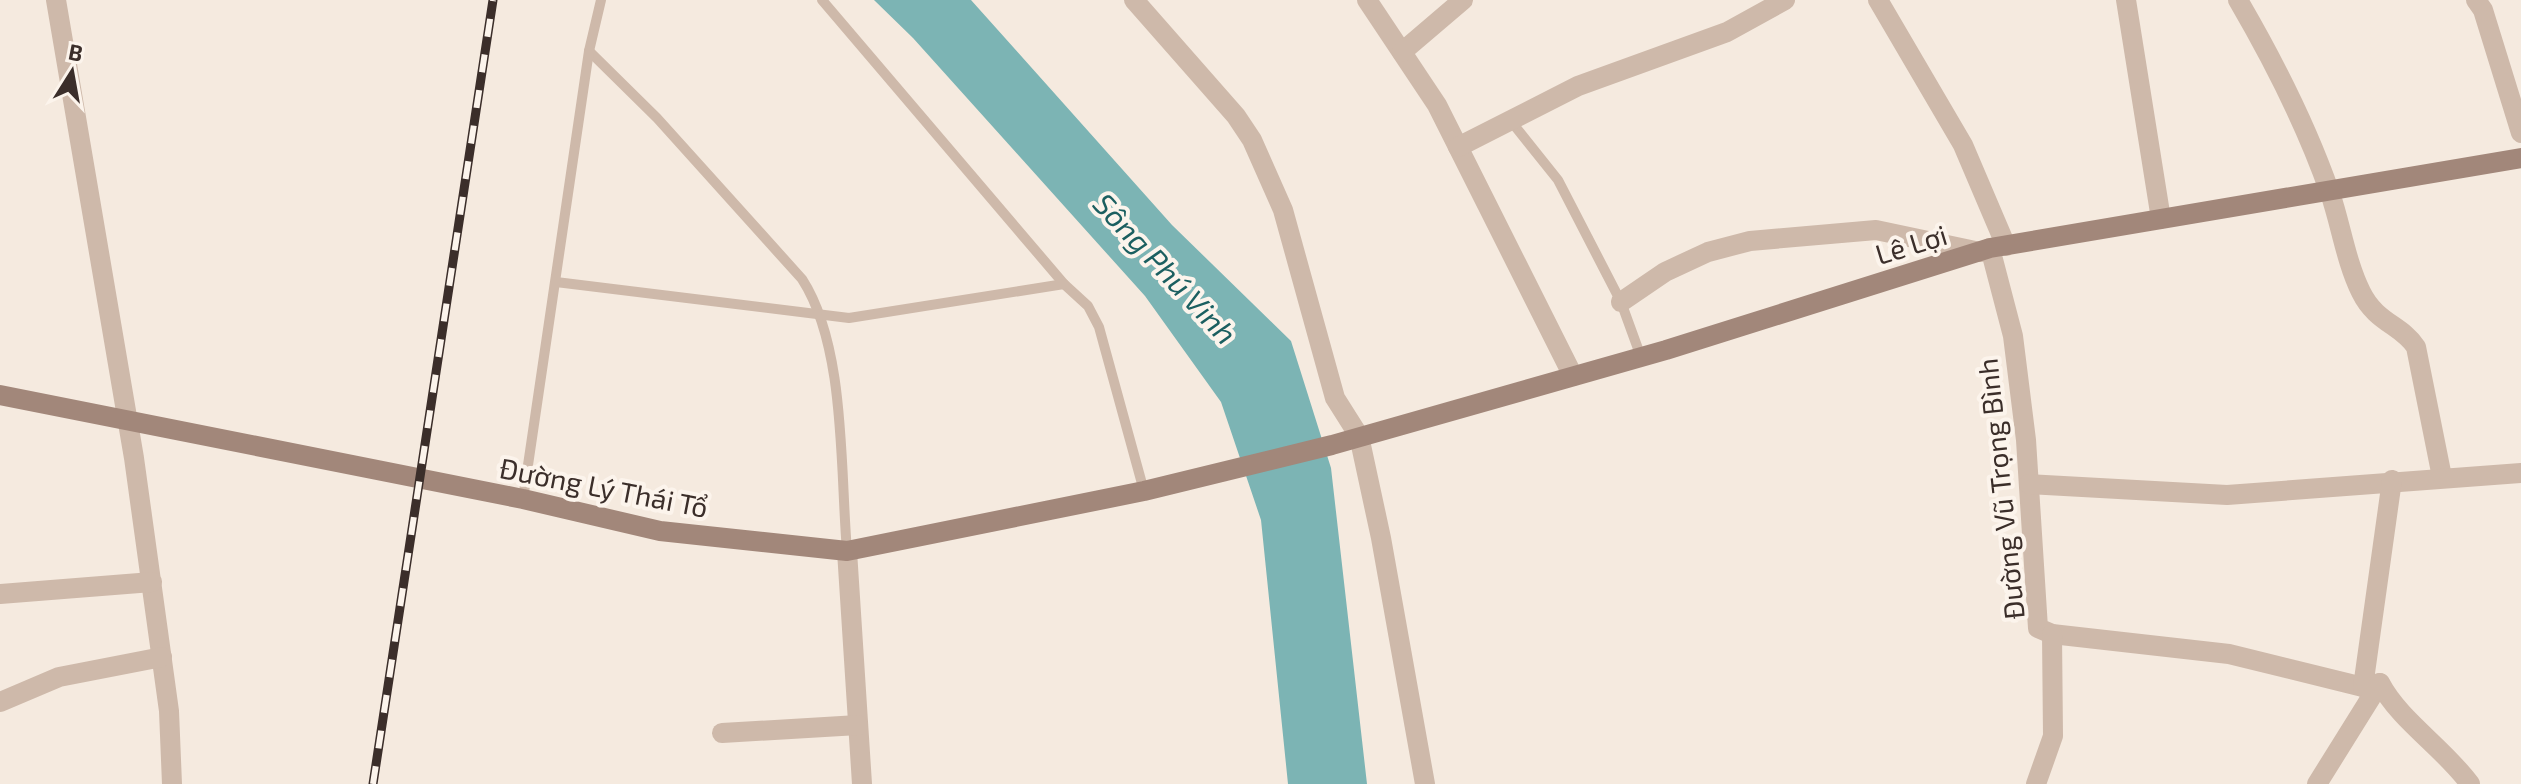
<svg xmlns="http://www.w3.org/2000/svg" width="2521" height="784" viewBox="0 0 2521 784" font-family="'Exo 2',sans-serif">
<rect width="100%" height="100%" fill="#f5eadf"/>
<polygon fill="#7cb4b4" points="874,0 971,0 1172,225 1291,341 1331,468 1367,784 1288,784 1261,520 1221,402 1145,296 913,38"/>
<g fill="none" stroke-linecap="round" stroke-linejoin="round">
<g stroke="#ceb9aa" stroke-width="10">
<polyline points="822,0 1064,284 1088,306 1099,327 1144,491"/>
<path d="M589,51L657,118L802,279C846,347 840,469 847,551"/>
<polyline points="1510,120 1558,180 1621,302 1641,357"/>
<polyline points="556,282 849,318 1064,284"/>
<polyline points="523,499 589,51 601,0"/>
</g>
<g stroke="#ceb9aa" stroke-width="20">
<polyline points="56,0 134,458 169,711 172,784"/>
<polyline points="1134,0 1236,116 1252,140 1283,210 1335,398 1359,436 1381,538 1425,784"/>
<polyline points="1367,0 1437,105 1573,376"/>
<polyline points="1878,0 1963,145 2006,246"/>
<polyline points="2126,0 2161,219"/>
<path d="M2238,0C2273,60 2307,127 2330,193C2341,225 2346,262 2361,292C2376,323 2402,325 2416,347L2442,477"/>
<polyline points="2476,0 2483,10 2521,133"/>
<polyline points="1402,52 1463,0"/>
<polyline points="1458,147 1578,86 1727,32 1785,0"/>
<path d="M1990,248L2013,336L2026,440L2038,628L2052,634L2229,654L2363,687L2380,683C2400,721 2443,747 2470,784"/>
<polyline points="1621,302 1665,272 1708,252 1750,241 1876,230 1980,252"/>
<polyline points="2029,484 2227,495 2521,473"/>
<polyline points="847,551 862,784"/>
<polyline points="0,594 152,582"/>
<polyline points="2363,687 2392,480"/>
<polyline points="0,702 59,677 162,657"/>
<polyline points="722,733 858,725"/>
<polyline points="2036,784 2053,736 2052,634"/>
<polyline points="2317,784 2380,683"/>
</g>
<polyline stroke="#a2877a" stroke-width="20" points="0,395 523,499 660,531 847,551 1144,491 1332,445 1666,350 1990,248 2521,158"/>
<defs>
<polyline id="rail" points="373,784 493,0"/>
</defs>
<use href="#rail" stroke="#3b2e2a" stroke-width="9"/>
<use href="#rail" stroke="#fcf4ec" stroke-width="6" stroke-dasharray="18" stroke-linecap="butt"/>
</g>
<g text-anchor="middle" dominant-baseline="central" stroke-width="8" stroke-linejoin="round" paint-order="stroke">
<g font-size="28" fill="#3b2e2a" stroke="#fcf4ec">
<text transform="translate(1911 244) rotate(-17)">Lê Lợi</text>
<text transform="translate(604 487) rotate(11)">Đường Lý Thái Tổ</text>
<text transform="translate(2000 489) rotate(-96)">Đường Vũ Trọng Bình</text>
</g>
<g font-size="30" font-style="italic" fill="#1b5f60" stroke="#fcf4ec">
<text transform="translate(1166 268) rotate(47)">Sông Phú Vinh</text>
</g>
</g>
<g transform="translate(72 72) rotate(11)" stroke="#fcf4ec" stroke-width="6" paint-order="stroke">
<path d="M0-6L14 30L0 20L-14 30Z" fill="#3b2e2a"/>
<text y="-12" font-size="22" font-weight="bold" text-anchor="middle" fill="#3b2e2a">B</text>
</g>
</svg>
